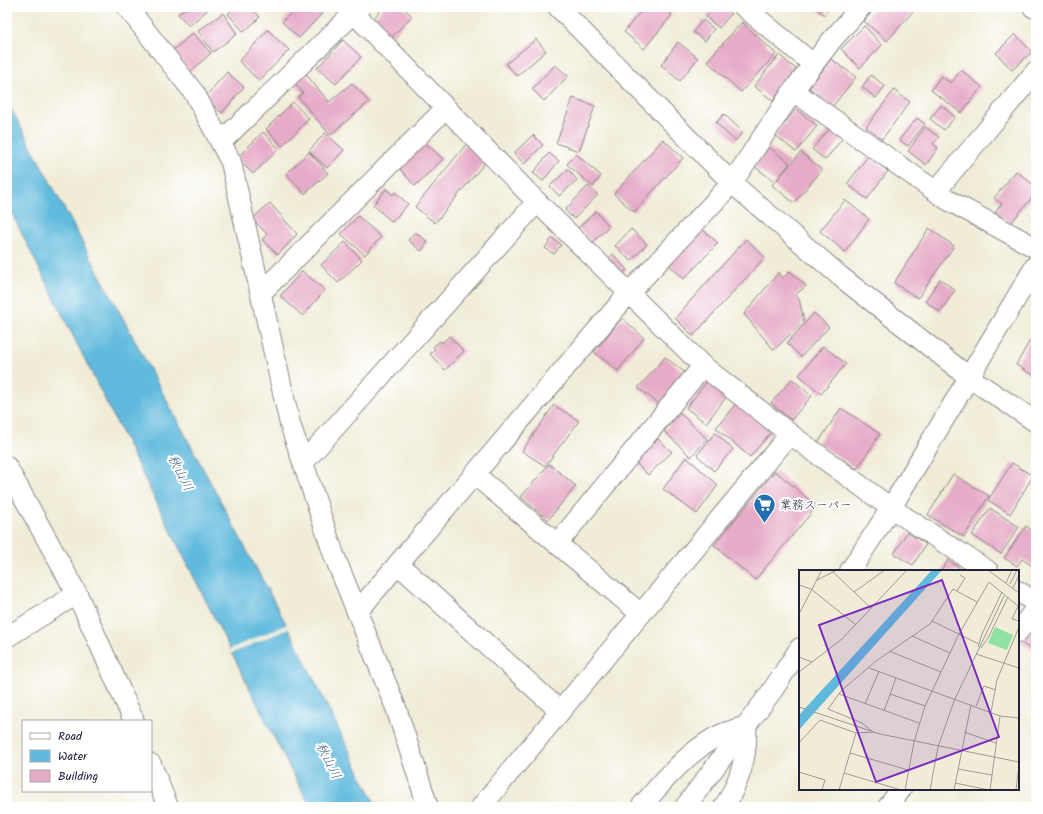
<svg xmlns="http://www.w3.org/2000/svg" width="1043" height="814" viewBox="0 0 1043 814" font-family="Kalam,'Klee One',sans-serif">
<rect width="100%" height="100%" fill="#fff"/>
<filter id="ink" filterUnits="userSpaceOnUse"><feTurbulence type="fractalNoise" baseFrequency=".025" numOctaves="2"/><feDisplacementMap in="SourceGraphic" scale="8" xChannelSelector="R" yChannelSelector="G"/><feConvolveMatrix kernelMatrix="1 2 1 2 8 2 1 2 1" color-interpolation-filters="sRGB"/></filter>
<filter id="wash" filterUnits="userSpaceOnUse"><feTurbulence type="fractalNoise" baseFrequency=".012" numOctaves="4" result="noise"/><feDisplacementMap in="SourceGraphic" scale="16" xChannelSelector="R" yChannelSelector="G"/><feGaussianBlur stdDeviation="0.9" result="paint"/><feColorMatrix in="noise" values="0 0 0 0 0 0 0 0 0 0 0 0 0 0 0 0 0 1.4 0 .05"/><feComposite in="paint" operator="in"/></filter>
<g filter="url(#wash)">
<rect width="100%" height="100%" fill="#f0ecd7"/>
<polygon fill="#60badd" stroke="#416e8c" points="7,101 294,639 377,807 311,807 288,765 7,204"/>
<polygon fill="#f0ecd7" points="288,624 290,628 230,654 228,650"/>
<g id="blocks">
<g fill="#e6abc7">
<polygon points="186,7 211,7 189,26 178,14"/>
<polygon points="235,7 251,7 260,17 244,32 228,14"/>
<polygon points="297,7 328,7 299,38 282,22"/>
<polygon points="384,7 402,7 412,16 391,38 372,20"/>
<polygon points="644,7 662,7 672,15 644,49 624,32"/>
<polygon points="715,7 723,7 731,14 719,28 706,17"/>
<polygon points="813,7 830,7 825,15"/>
<polygon points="876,7 912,7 915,9 887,41 864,21"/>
<polygon points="223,13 237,34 213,52 198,31"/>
<polygon points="703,20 714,29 705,41 693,32"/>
<polygon points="742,22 776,54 741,92 707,61"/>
<polygon points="864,26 882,45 860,68 841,49"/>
<polygon points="268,30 289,50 259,81 239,61"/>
<polygon points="193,33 211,53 190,72 172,51"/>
<polygon points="1015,34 1032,52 1012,70 996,53"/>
<polygon points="536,39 546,51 517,76 506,64"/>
<polygon points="343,40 361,57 336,84 317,68"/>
<polygon points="678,42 698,58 680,81 661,65"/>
<polygon points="779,55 797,70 773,101 754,86"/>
<polygon points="831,59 856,77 832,107 809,88"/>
<polygon points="555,65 568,76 544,101 532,89"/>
<polygon points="961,70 982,87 961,113 931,90 941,76 951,83"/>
<polygon points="227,72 244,87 222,113 204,98"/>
<polygon points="304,72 329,102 352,83 369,102 330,135 298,97 303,93 293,81"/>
<polygon points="871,75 885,86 876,98 862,87"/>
<polygon points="894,90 910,102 882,139 866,127"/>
<polygon points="573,98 595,106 579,151 556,143"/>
<polygon points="293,102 309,119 282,146 266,129"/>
<polygon points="941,105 955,117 944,130 930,119"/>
<polygon points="796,109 817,126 796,152 775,135"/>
<polygon points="724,114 743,132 735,141 716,123"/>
<polygon points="917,118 925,124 908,146 899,140"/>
<polygon points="831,127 843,138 825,160 812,149"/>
<polygon points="925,127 939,137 933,144 938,148 926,165 908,151"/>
<polygon points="263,132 279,149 253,174 237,158"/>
<polygon points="325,133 344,150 327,168 309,151"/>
<polygon points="533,135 543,145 524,164 514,153"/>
<polygon points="418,136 443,159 415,186 393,161"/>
<polygon points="663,139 683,158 634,212 614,194"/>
<polygon points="468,142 488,159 435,223 415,207"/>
<polygon points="769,147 790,163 777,180 801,152 822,170 794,203 772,185 775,182 754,166"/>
<polygon points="309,152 328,173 305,194 286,174"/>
<polygon points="549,153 559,161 543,181 533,173"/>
<polygon points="576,154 601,176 593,187 567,164"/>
<polygon points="868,156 888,171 867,199 847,184"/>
<polygon points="568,169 577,180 559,196 550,186"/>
<polygon points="1016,171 1036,187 1036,193 1010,224 995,212 1002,204 994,198"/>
<polygon points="588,186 598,195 574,219 565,210"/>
<polygon points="386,189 393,195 395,192 408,204 392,222 373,205"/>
<polygon points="845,200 869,219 845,252 820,231"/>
<polygon points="270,203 297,234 278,255 262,240 267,234 252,219"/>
<polygon points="596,211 609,226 592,243 578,228"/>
<polygon points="358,216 381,237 365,255 341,234"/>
<polygon points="929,228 954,246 918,298 894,283"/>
<polygon points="631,229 647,244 631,261 615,246"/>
<polygon points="702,229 718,243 684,279 668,264"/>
<polygon points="415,232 428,242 421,251 408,240"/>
<polygon points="552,238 561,245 554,254 545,248"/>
<polygon points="746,239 765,257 693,336 675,318"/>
<polygon points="345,242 362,260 338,283 321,265"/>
<polygon points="613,254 627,270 621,275 607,260"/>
<polygon points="302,271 325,290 303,316 280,296"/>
<polygon points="790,271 806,286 795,295 799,299 804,321 774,350 744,314 779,272 783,278"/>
<polygon points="940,279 955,290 940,312 925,301"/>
<polygon points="814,313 829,327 801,357 787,343"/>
<polygon points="622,318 644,338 618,371 594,352"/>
<polygon points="1036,330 1036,377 1016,365"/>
<polygon points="449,336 464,351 445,370 430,354 435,349 433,347 440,341 442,343"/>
<polygon points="823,346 846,364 821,394 799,375"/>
<polygon points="665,357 688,375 662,406 638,388"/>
<polygon points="792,379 812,396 791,420 771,403"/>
<polygon points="708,380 728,395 706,423 686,408"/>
<polygon points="737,402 772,431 750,457 716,428"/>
<polygon points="554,405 579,421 545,466 522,451"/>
<polygon points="841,408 880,434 857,469 818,443"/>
<polygon points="680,413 707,439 691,457 664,431"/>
<polygon points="715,433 733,449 714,471 697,455"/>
<polygon points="658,439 672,452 648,475 635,462"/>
<polygon points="686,457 718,485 697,514 663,489"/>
<polygon points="1012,463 1033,476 1010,514 988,500"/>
<polygon points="549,464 576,486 548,520 521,497"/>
<polygon points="775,471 817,506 755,580 714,545"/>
<polygon points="953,474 989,496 964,537 928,515"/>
<polygon points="990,508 1019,527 1001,554 972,535"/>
<polygon points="1026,526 1036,533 1036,551 1034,553 1036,555 1036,561 1032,566 1022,559 1017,566 1004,558"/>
<polygon points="907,532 926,544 913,565 894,554"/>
<polygon points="948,560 964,571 941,571"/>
<polygon points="1034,621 1036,623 1036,653 1020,642"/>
</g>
</g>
</g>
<g filter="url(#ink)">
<use href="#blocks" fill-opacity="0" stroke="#898789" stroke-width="1"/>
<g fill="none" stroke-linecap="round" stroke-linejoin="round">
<defs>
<g id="minor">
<polyline points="127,7 195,94 231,162 290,424 334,555 396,708 428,807"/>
<polyline points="348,7 537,202 703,366 790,434 891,508 988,571"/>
<polyline points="558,7 732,183 841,277 970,378 1036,422"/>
<polyline points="744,7 813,64"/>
<polyline points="1033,7 1036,8"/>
<polyline points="793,91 948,200 1036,248"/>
<polyline points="221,142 360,7"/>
<polyline points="936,191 1036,71"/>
<polyline points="261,293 446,108"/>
<polyline points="303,463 537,202"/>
<polyline points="7,467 77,594 134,721"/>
<polyline points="474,474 641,614"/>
<polyline points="557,544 703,366"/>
<polyline points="398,564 560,711"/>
<polyline points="850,571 891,508 1036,265"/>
<polyline points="1018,591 1036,603"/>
<polyline points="357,612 628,294 732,183 793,91 831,41 861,7"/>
<polyline points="1018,632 1036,608"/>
<polyline points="7,637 77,594"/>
<polyline points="151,764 168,807"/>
<polyline points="481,807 790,434"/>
<path d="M641,807C662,782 691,748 722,734C729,731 738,729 746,726C748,756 740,781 724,807"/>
<polyline points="685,807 772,691 800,648"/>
<polyline points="888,807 901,789"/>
</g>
</defs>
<use href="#minor" stroke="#898789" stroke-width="22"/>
<use href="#minor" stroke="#fff" stroke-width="20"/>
</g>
</g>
<defs>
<symbol id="supermarket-pin" viewBox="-11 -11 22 30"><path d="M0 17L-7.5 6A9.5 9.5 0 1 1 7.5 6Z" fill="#1f6fb2" stroke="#fff"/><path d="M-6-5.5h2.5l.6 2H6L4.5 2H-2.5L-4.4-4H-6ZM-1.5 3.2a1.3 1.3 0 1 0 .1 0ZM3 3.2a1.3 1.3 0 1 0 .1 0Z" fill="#fff"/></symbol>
</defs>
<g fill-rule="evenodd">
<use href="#supermarket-pin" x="752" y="492" width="25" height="34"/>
</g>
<g text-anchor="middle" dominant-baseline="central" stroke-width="4" stroke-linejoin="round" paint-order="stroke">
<g font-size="12" fill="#22223b" stroke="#fff" text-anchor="start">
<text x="780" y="505">業務スーパー</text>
</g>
<g font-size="13" font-style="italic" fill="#3b5f7c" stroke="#fff">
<text transform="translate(180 473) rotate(63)">秋山川</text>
<text transform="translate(328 761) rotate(63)">秋山川</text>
</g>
</g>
<g transform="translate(799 570)">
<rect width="220" height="220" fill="#f0ecd7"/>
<path d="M196,57L214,65L208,80L189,73Z" fill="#8fe1a1"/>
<path d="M133,0H143L0,160V145Z" fill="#60badd"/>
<path fill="none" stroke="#9e9b99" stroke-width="1" d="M189,0L220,23M34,2L72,38M18,10L38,0M207,13L213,0M211,14L218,0M0,15L12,19L57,55M214,18L220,5M158,21L166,8L161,5M55,22L86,0M0,44L23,0M133,51L180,74M113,66L151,83M179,77L183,64L203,22M182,78L190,66L209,27M90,81L142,102M177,84L220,98M0,87L13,92M70,98L201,146L220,148M0,102L43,69L108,0M40,124L120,153M91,124L126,136M66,134L80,101M177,136L185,116L197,120M0,137L81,164L220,192M85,141L97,108M192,142L198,110L220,57M165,162L197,173M0,173L21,150L57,163L74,162L63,153L29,139L42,121L77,91L131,54L154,19L178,32M51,183L109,200M159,199L193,205M0,202L26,210L23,220M45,203L102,220M156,213L190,220M40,220L57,163M106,220L115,172L126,136L160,64L190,12L219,36L213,49L220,51M131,220L139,177L155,131L205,26M155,220L172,135M191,220L201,146M217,220L220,195"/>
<path fill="#7b2cbf" fill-opacity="0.15" stroke="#7b2cbf" stroke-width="2" d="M143,10L200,167L77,212L20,55Z"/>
<rect width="220" height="220" fill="none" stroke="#22223b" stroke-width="2"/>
</g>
<rect width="1043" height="814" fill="none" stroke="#fff" stroke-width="24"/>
<rect x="22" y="720" width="130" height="72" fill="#ffffff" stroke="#a7a7b1"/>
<rect x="30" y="733" width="20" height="6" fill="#ffffff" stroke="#a7a7b1"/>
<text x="58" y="740" font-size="12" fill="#22223b">Road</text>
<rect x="30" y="750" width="20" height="12" fill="#60badd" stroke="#a7a7b1"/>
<text x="58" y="760" font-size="12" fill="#22223b">Water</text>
<rect x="30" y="770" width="20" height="12" fill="#e6abc7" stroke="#a7a7b1"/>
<text x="58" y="780" font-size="12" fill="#22223b">Building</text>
</svg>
